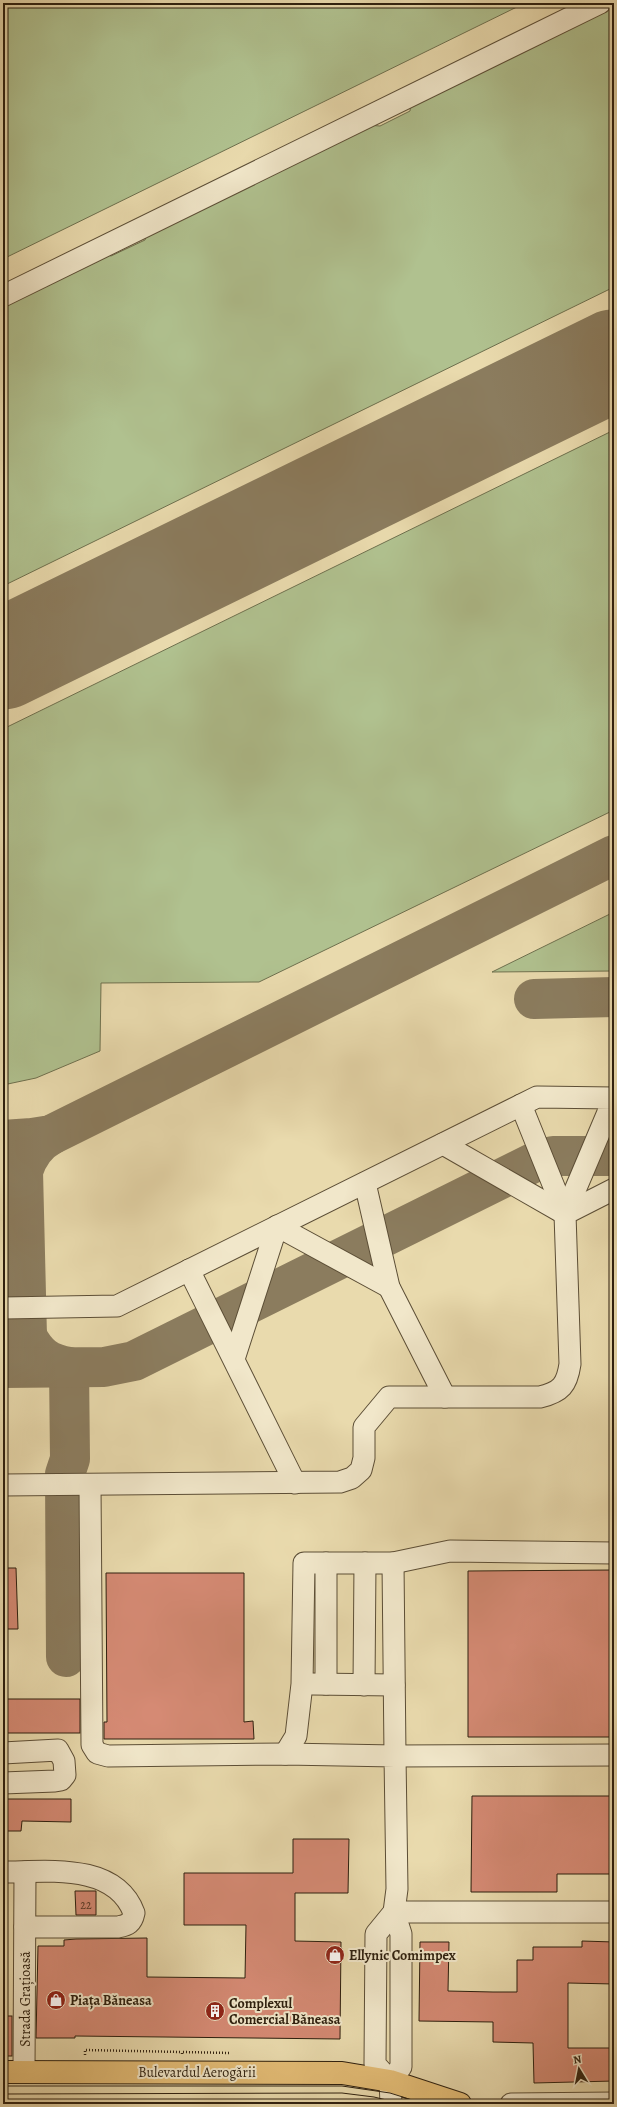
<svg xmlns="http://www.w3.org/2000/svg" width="617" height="2107" viewBox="0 0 617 2107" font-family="Alegreya,serif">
<rect width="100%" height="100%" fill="#e9daad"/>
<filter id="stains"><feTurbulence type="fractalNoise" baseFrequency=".005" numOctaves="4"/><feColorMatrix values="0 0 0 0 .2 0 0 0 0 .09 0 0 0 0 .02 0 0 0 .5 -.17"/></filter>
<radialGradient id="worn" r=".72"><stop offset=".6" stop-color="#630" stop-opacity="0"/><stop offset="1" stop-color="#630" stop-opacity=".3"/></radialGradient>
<g fill="#b0c18f" stroke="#6e704e">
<polygon points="3,3 525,3 3,259"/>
<polygon points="614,4 614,287 3,586 3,305 104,253 111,256 145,240 147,233 367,125 380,126 410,111 411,103"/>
<polygon points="614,430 614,810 259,982 101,983 100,1051 36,1078 3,1085 3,729"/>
<polygon points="614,912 614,971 492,972"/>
</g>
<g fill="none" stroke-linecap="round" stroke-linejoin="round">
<g stroke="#8b7c5e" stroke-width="40">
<polyline points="534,999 614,997"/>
<polyline points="3,1140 32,1138 51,1135 614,855"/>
<path d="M27,1336L23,1171C28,1155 36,1143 51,1135"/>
<path d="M3,1363L12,1357L27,1336C37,1355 47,1363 69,1367L70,1459L65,1474L66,1657"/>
<polyline points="3,1368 104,1367 134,1361 543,1158 553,1156 614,1156"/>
</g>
<polyline stroke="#8b7c5e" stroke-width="101" points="3,659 614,360"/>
</g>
<g fill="#d58a74" stroke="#2d1f0e">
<polygon points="3,1568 16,1568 18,1629 3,1629"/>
<polygon points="614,1570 614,1737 468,1737 468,1571"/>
<polygon points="106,1573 244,1573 244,1722 253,1721 254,1739 104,1739 104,1722 107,1722"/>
<rect x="3" y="1699" width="77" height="34"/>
<polygon points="472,1796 614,1796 614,1874 557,1874 557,1892 471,1892"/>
<polygon points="6,1799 71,1799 71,1822 22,1821 21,1831 6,1831"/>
<polygon points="293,1839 349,1839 348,1893 295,1893 295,1941 341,1942 340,2039 75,2036 75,2038 36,2038 38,1946 64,1946 64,1940 76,1939 147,1938 147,1977 245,1978 246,1925 184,1925 184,1873 293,1873"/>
<polygon points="75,1891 96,1891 96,1915 76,1915"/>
<polygon points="582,1941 614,1942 614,1984 568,1983 568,2048 614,2048 614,2081 534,2083 533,2043 493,2042 493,2022 419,2021 420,1942 449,1942 448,1991 493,1992 517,1992 517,1960 533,1960 533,1947 582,1947"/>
<rect x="3" y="2016" width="9" height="40"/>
</g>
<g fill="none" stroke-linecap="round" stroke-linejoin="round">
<defs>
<g id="minor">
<polyline points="3,296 600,3"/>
<polyline points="521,1105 565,1214"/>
<polyline points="443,1144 565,1214"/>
<polyline points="365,1183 389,1287 445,1397"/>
<polyline points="189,1270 295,1483"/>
<polyline points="3,1308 117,1306 537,1097 614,1098 565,1214"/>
<polyline points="234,1359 277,1226 389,1287"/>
<path d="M3,1485L340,1482L352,1478L361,1470L364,1458V1427L389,1397H540C561,1392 567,1385 570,1364L565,1214L614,1189"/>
<polyline points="90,1485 92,1745 97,1753 108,1756 285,1754 395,1756 397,1889 394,1912 401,1934 401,2067 390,2081 391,2104"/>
<polyline points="393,1563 450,1551 614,1553"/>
<polyline points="312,1684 394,1685"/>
<polyline points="326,1684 326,1563 365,1563"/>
<polyline points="364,1685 365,1563 393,1563 395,1756 614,1755"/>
<polyline points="3,1753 58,1750 64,1761 65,1775 61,1780 55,1781 3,1783"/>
<polyline points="285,1754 296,1736 302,1684 304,1563 326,1563"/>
<path d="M3,1872C46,1872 115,1862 134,1913C132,1923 128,1925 118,1927H25"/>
<polyline points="394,1912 614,1912"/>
<polyline points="24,2071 25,1872"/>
<polyline points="390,2081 375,2064 376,1934 394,1912"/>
<polyline points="511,2104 614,2103"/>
</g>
<polyline id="major" points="3,2072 342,2073 390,2081 460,2104"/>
</defs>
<use href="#minor" stroke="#5c4e36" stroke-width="23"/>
<use href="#major" stroke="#2d1f0e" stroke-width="24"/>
<g stroke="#2d1f0e" stroke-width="2.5" stroke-dasharray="1 2" stroke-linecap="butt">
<polyline points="182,2054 182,2052 230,2053"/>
<polyline points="85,2055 85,2050 182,2052"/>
</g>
<use href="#minor" stroke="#f1e7ca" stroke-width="21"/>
<use href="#major" stroke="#e4bd76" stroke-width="22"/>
<g stroke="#2d1f0e" stroke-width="1">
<polyline points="3,2086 342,2086 390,2093 425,2104"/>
<polyline points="3,2094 342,2093 374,2097 403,2104"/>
</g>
</g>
<defs>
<symbol id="shop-disc" viewBox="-11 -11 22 22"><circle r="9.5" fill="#8f2418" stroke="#f1e7ca"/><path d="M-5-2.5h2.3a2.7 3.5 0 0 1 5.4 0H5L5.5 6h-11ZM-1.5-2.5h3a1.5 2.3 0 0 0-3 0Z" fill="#fff"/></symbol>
<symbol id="building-disc" viewBox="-11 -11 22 22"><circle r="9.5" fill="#8f2418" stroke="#f1e7ca"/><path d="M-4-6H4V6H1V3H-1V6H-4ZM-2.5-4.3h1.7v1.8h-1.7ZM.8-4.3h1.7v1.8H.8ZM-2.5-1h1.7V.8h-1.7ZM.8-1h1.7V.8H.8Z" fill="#fff"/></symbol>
</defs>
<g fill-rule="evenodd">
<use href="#shop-disc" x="324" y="1944" width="22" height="22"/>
<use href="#shop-disc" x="45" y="1989" width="22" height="22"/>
<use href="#building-disc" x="204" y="2000" width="22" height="22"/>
</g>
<g text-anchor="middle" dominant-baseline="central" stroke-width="4" stroke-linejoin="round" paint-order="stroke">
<g font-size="12" fill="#573a28">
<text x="86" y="1905">22</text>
</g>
<g font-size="14" font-weight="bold" fill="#2d1f0e" stroke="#f1e7ca" text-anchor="start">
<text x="349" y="1955">Ellynic Comimpex</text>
<text x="70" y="2000">Piața Băneasa</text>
<text x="229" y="2003">Complexul<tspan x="229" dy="16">Comercial Băneasa</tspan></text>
</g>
<g font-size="14" fill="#2d1f0e" stroke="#f1e7ca">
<text transform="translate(25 1999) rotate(-90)">Strada Grațioasă</text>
<text x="197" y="2072">Bulevardul Aerogării</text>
</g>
</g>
<rect width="617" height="2107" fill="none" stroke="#e9daad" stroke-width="16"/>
<rect x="4" y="4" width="609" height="2099" fill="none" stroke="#2d1f0e" stroke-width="2"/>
<rect x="8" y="8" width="601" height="2091" fill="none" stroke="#2d1f0e"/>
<g transform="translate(579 2069) rotate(350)" stroke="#f1e7ca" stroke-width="3" paint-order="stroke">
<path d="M0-3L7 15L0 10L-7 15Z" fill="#2d1f0e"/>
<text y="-6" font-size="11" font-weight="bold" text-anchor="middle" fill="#2d1f0e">N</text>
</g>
<rect width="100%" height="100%" filter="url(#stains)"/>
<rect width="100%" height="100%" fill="url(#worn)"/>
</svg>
